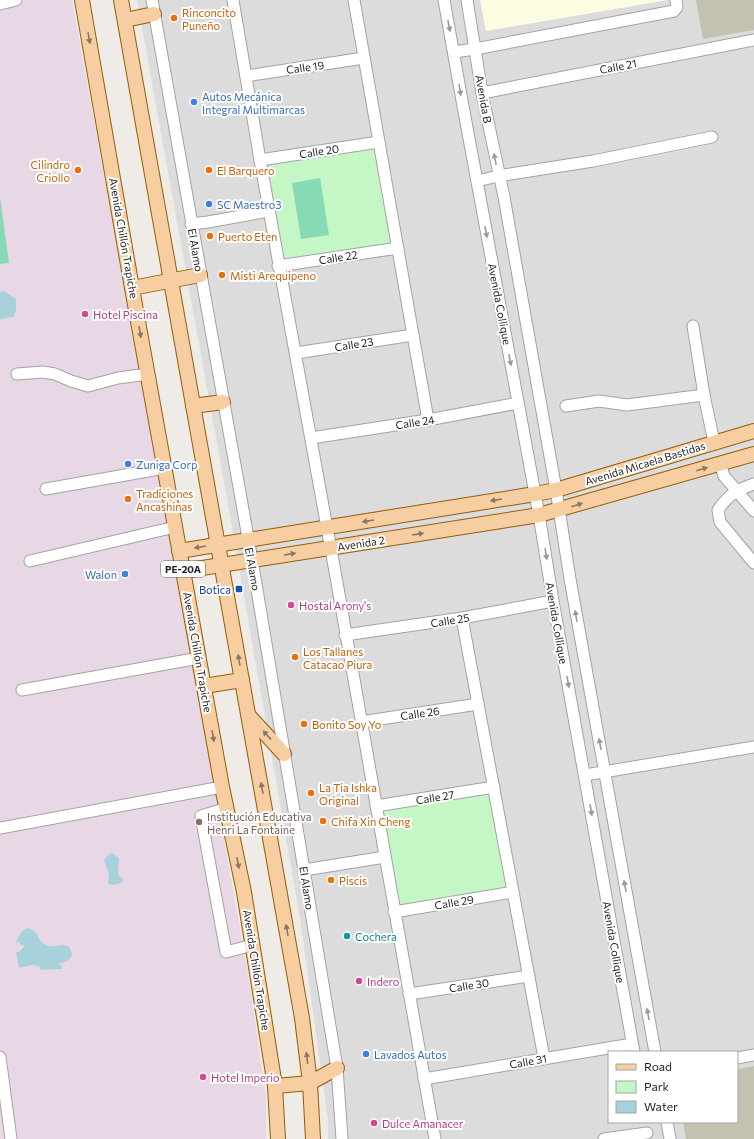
<svg xmlns="http://www.w3.org/2000/svg" width="754" height="1139" viewBox="0 0 754 1139" font-family="Commissioner,sans-serif">
<rect width="100%" height="100%" fill="#efebe6"/>
<path fill="#dddcdc" fill-rule="evenodd" d="M137,0H754V1139H328V1121L300,918L226,493ZM609,1052H737V1122H609Z"/>
<polygon fill="#e8d8e6" points="0,0 72,0 248,973 266,1097 266,1139 0,1139"/>
<polygon fill="#fdfce0" points="480,0 668,0 486,31"/>
<g fill="#c3c2b1">
<polygon points="696,0 754,0 754,30 703,39"/>
<polygon points="754,1066 754,1139 686,1139 683,1122 737,1122 737,1069"/>
</g>
<g fill="#c5f7c6">
<polygon points="375,148 390,244 284,261 269,166"/>
<polygon points="489,792 506,888 399,907 383,810"/>
</g>
<g fill="#87dab6">
<polygon points="320,178 329,235 301,239 292,183"/>
<polygon points="0,197 9,263 0,264"/>
</g>
<g fill="#a8d2db">
<polygon points="4,291 16,299 16,310 14,317 0,319 0,292"/>
<polygon points="112,853 119,858 118,874 123,880 122,883 112,885 108,884 109,874 104,860 109,854"/>
<path d="M28,928C40,932 37,941 46,945C56,950 68,937 72,954C70,962 65,962 58,964L61,965L62,969L41,970L39,966L32,965L19,968L16,952H19L24,947L23,945L19,944L20,942L19,941L17,943L16,942C19,935 21,931 28,928Z"/>
</g>
<g fill="none" stroke-linecap="round" stroke-linejoin="round">
<defs>
<g id="minor">
<polyline points="152,0 252,560 304,870 337,1068 342,1139"/>
<polyline points="233,0 260,160 336,577 435,1139"/>
<polyline points="354,0 428,420"/>
<polyline points="444,0 463,106 539,515 553,601 634,1052"/>
<polyline points="467,0 482,93 504,197 556,490 570,579 655,1052"/>
<polyline points="0,4 16,0"/>
<polyline points="454,52 475,49 674,11 677,7 676,0"/>
<polyline points="246,76 364,58"/>
<polyline points="482,93 754,40"/>
<polyline points="260,160 379,142"/>
<polyline points="477,181 498,176 593,161 712,137"/>
<polyline points="191,224 208,222 269,211"/>
<polyline points="278,266 398,248"/>
<polyline points="693,326 704,395 714,442"/>
<polyline points="296,353 413,335"/>
<polyline points="17,374 43,372 55,374 71,381 88,386 118,378 148,374"/>
<polyline points="566,406 599,401 627,405 704,395"/>
<polyline points="311,438 428,420 518,403"/>
<polyline points="720,463 724,476 754,511"/>
<path d="M754,484C737,490 729,494 718,510L720,522L754,563"/>
<polyline points="46,489 165,468"/>
<polyline points="30,561 175,527"/>
<polyline points="462,618 544,1058"/>
<polyline points="345,635 462,618 553,601"/>
<polyline points="22,690 199,658"/>
<polyline points="361,722 478,704"/>
<polyline points="585,775 754,747"/>
<polyline points="376,806 494,787"/>
<polyline points="227,808 201,816 226,952 253,945"/>
<polyline points="0,828 222,787"/>
<polyline points="304,870 385,857"/>
<polyline points="394,912 513,892"/>
<polyline points="409,994 529,976"/>
<polyline points="0,1057 11,1139"/>
<polyline points="737,1058 754,1055"/>
<polyline points="424,1079 632,1044"/>
<polyline points="667,1122 670,1139"/>
<polyline points="604,1139 647,1133"/>
</g>
<g id="major">
<polyline points="82,0 132,288 222,787 244,892 275,1086 278,1139"/>
<polyline points="121,0 302,1018 310,1083 313,1139"/>
<polyline points="125,20 154,14"/>
<polyline points="132,288 200,275"/>
<polyline points="193,406 223,402"/>
<polyline points="179,551 535,494 556,490 754,431"/>
<polyline points="183,571 539,515 754,454"/>
<polyline points="204,686 242,680"/>
<polyline points="249,716 284,754"/>
<polyline points="275,1086 310,1083 337,1068"/>
</g>
</defs>
<use href="#minor" stroke="#a3a3a3" stroke-width="13"/>
<use href="#major" stroke="#925d08" stroke-width="16"/>
<use href="#minor" stroke="#fff" stroke-width="11"/>
<use href="#major" stroke="#f7cea2" stroke-width="14"/>
</g>
<defs><path id="oneway-solid" d="M-6-.8H1V-3.2L6.5 0L1 3.2V.8H-6Z"/></defs>
<g fill="#9a9a9a">
<use href="#oneway-solid" transform="translate(449 26) rotate(79)"/>
<use href="#oneway-solid" transform="translate(460 90) rotate(81)"/>
<use href="#oneway-solid" transform="translate(495 159) rotate(-101)"/>
<use href="#oneway-solid" transform="translate(486 232) rotate(79)"/>
<use href="#oneway-solid" transform="translate(510 360) rotate(79)"/>
<use href="#oneway-solid" transform="translate(546 554) rotate(81)"/>
<use href="#oneway-solid" transform="translate(576 616) rotate(-100)"/>
<use href="#oneway-solid" transform="translate(568 682) rotate(80)"/>
<use href="#oneway-solid" transform="translate(600 744) rotate(-100)"/>
<use href="#oneway-solid" transform="translate(591 810) rotate(80)"/>
<use href="#oneway-solid" transform="translate(625 886) rotate(-100)"/>
<use href="#oneway-solid" transform="translate(648 1014) rotate(-100)"/>
</g>
<g fill="#8b7660">
<use href="#oneway-solid" transform="translate(89 38) rotate(80)"/>
<use href="#oneway-solid" transform="translate(140 332) rotate(80)"/>
<use href="#oneway-solid" transform="translate(702 469) rotate(-16)"/>
<use href="#oneway-solid" transform="translate(496 500) rotate(171)"/>
<use href="#oneway-solid" transform="translate(577 505) rotate(-17)"/>
<use href="#oneway-solid" transform="translate(368 521) rotate(171)"/>
<use href="#oneway-solid" transform="translate(418 534) rotate(-9)"/>
<use href="#oneway-solid" transform="translate(200 547) rotate(170)"/>
<use href="#oneway-solid" transform="translate(290 554) rotate(-9)"/>
<use href="#oneway-solid" transform="translate(239 660) rotate(-100)"/>
<use href="#oneway-solid" transform="translate(267 735) rotate(-133)"/>
<use href="#oneway-solid" transform="translate(213 736) rotate(80)"/>
<use href="#oneway-solid" transform="translate(262 788) rotate(-100)"/>
<use href="#oneway-solid" transform="translate(238 863) rotate(79)"/>
<use href="#oneway-solid" transform="translate(287 930) rotate(-100)"/>
<use href="#oneway-solid" transform="translate(307 1058) rotate(-97)"/>
</g>
<g fill="#e8710a" stroke="#fff" stroke-width="1.5">
<circle cx="174" cy="18" r="4"/>
<circle cx="78" cy="170" r="4"/>
<circle cx="209" cy="170" r="4"/>
<circle cx="210" cy="236" r="4"/>
<circle cx="222" cy="275" r="4"/>
<circle cx="128" cy="499" r="4"/>
<circle cx="295" cy="657" r="4"/>
<circle cx="304" cy="724" r="4"/>
<circle cx="311" cy="793" r="4"/>
<circle cx="323" cy="821" r="4"/>
<circle cx="331" cy="880" r="4"/>
</g>
<g fill="#3f7fe0" stroke="#fff" stroke-width="1.5">
<circle cx="194" cy="102" r="4"/>
<circle cx="209" cy="204" r="4"/>
<circle cx="128" cy="464" r="4"/>
<circle cx="125" cy="574" r="4"/>
<circle cx="366" cy="1054" r="4"/>
</g>
<g fill="#d1479c" stroke="#fff" stroke-width="1.5">
<circle cx="85" cy="314" r="4"/>
<circle cx="291" cy="605" r="4"/>
<circle cx="359" cy="981" r="4"/>
<circle cx="203" cy="1077" r="4"/>
<circle cx="374" cy="1123" r="4"/>
</g>
<rect fill="#1a4fb4" stroke="#fff" stroke-width="1.5" x="235" y="585" width="8" height="8" rx="2"/>
<circle fill="#8d6e63" stroke="#fff" stroke-width="1.5" cx="199" cy="822" r="4"/>
<circle fill="#0f9aa8" stroke="#fff" stroke-width="1.5" cx="347" cy="936" r="4"/>
<g text-anchor="middle" dominant-baseline="central" stroke-width="4" stroke-linejoin="round" paint-order="stroke">
<rect fill="#fff" stroke="#626262" stroke-width="1" x="161" y="561" width="44" height="16" rx="3"/>
<g font-size="10" font-weight="bold" fill="#1f1f1f">
<text x="183" y="569">PE-20A</text>
</g>
<g font-size="11" fill="#c56008" stroke="#fff" text-anchor="start">
<text x="182" y="12">Rinconcito<tspan x="182" dy="13">Puneño</tspan></text>
<text x="70" y="164" text-anchor="end">Cilindro<tspan x="70" dy="13">Criollo</tspan></text>
<text x="217" y="170">El Barquero</text>
<text x="218" y="236">Puerto Eten</text>
<text x="230" y="275">Misti Arequipeno</text>
<text x="136" y="493">Tradiciones<tspan x="136" dy="13">Ancashinas</tspan></text>
<text x="303" y="651">Los Tallanes<tspan x="303" dy="13">Catacao Piura</tspan></text>
<text x="312" y="724">Bonito Soy Yo</text>
<text x="319" y="787">La Tia Ishka<tspan x="319" dy="13">Original</tspan></text>
<text x="331" y="821">Chifa Xin Cheng</text>
<text x="339" y="880">Piscis</text>
</g>
<g font-size="11" fill="#1f1f1f" stroke="#fff">
<text transform="translate(618 66) rotate(-11)">Calle 21</text>
<text transform="translate(305 67) rotate(-8)">Calle 19</text>
<text transform="translate(484 99) rotate(80)">Avenida B</text>
<text transform="translate(319 151) rotate(-9)">Calle 20</text>
<text transform="translate(124 238) rotate(80)">Avenida Chillón Trapiche</text>
<text transform="translate(196 250) rotate(80)">El Alamo</text>
<text transform="translate(338 257) rotate(-9)">Calle 22</text>
<text transform="translate(500 304) rotate(79)">Avenida Collique</text>
<text transform="translate(354 344) rotate(-9)">Calle 23</text>
<text transform="translate(415 422) rotate(-9)">Calle 24</text>
<text transform="translate(645 463) rotate(-17)">Avenida Micaela Bastidas</text>
<text transform="translate(361 543) rotate(-9)">Avenida 2</text>
<text transform="translate(253 569) rotate(80)">El Alamo</text>
<text transform="translate(450 620) rotate(-9)">Calle 25</text>
<text transform="translate(557 623) rotate(80)">Avenida Collique</text>
<text transform="translate(198 652) rotate(80)">Avenida Chillón Trapiche</text>
<text transform="translate(420 713) rotate(-8)">Calle 26</text>
<text transform="translate(435 797) rotate(-9)">Calle 27</text>
<text transform="translate(307 888) rotate(81)">El Alamo</text>
<text transform="translate(454 902) rotate(-10)">Calle 29</text>
<text transform="translate(614 942) rotate(80)">Avenida Collique</text>
<text transform="translate(257 970) rotate(81)">Avenida Chillón Trapiche</text>
<text transform="translate(469 985) rotate(-9)">Calle 30</text>
<text transform="translate(528 1061) rotate(-10)">Calle 31</text>
</g>
<g font-size="11" fill="#366cbe" stroke="#fff" text-anchor="start">
<text x="202" y="96">Autos Mecánica<tspan x="202" dy="13">Integral Multimarcas</tspan></text>
<text x="217" y="204">SC Maestro3</text>
<text x="136" y="464">Zuniga Corp</text>
<text x="117" y="574" text-anchor="end">Walon</text>
<text x="374" y="1054">Lavados Autos</text>
</g>
<g font-size="11" fill="#b23c85" stroke="#fff" text-anchor="start">
<text x="93" y="314">Hotel Piscina</text>
<text x="299" y="605">Hostal Arony's</text>
<text x="367" y="981">Indero</text>
<text x="211" y="1077">Hotel Imperio</text>
<text x="382" y="1123">Dulce Amanacer</text>
</g>
<g font-size="11" fill="#164399" stroke="#fff" text-anchor="end">
<text x="231" y="589">Botica</text>
</g>
<g font-size="11" fill="#785e54" stroke="#fff" text-anchor="start">
<text x="207" y="816">Institución Educativa<tspan x="207" dy="13">Henri La Fontaine</tspan></text>
</g>
<g font-size="11" fill="#0d838f" stroke="#fff" text-anchor="start">
<text x="355" y="936">Cochera</text>
</g>
</g>
<rect x="608" y="1051" width="130" height="72" fill="#ffffff" stroke="#a5a5a5"/>
<rect x="616" y="1064" width="20" height="6" fill="#f7cea2" stroke="#a5a5a5"/>
<text x="644" y="1071" font-size="12" fill="#1f1f1f">Road</text>
<rect x="616" y="1081" width="20" height="12" fill="#c5f7c6" stroke="#a5a5a5"/>
<text x="644" y="1091" font-size="12" fill="#1f1f1f">Park</text>
<rect x="616" y="1101" width="20" height="12" fill="#a8d2db" stroke="#a5a5a5"/>
<text x="644" y="1111" font-size="12" fill="#1f1f1f">Water</text>
</svg>
